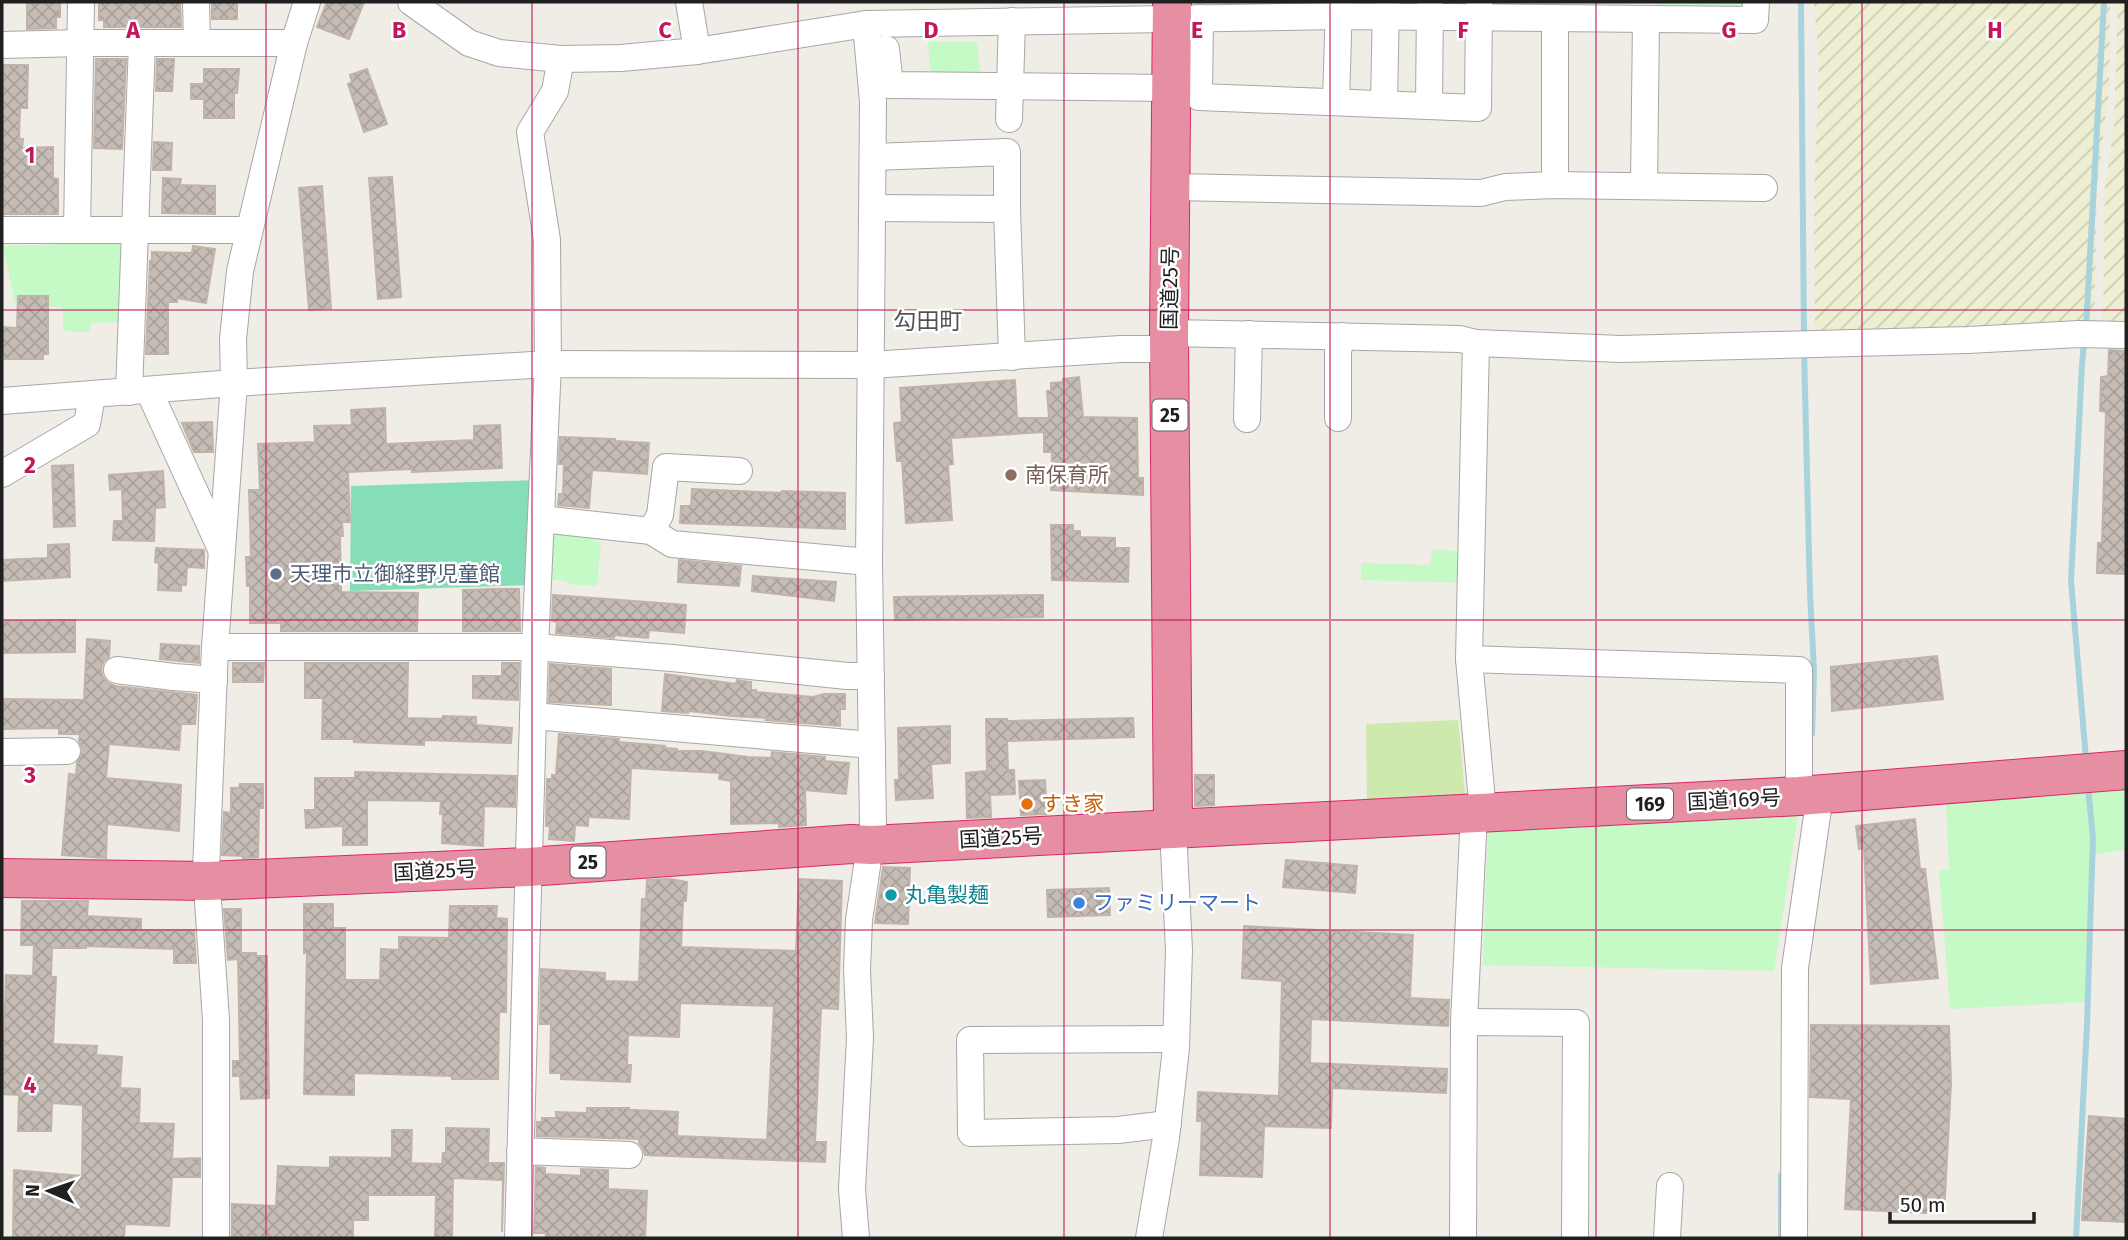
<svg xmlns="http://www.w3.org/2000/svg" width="2128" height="1240" viewBox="0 0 2128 1240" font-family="'Fira Sans','Noto Sans JP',sans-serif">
<defs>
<pattern id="farmland-furrows" width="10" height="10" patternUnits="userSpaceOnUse" patternTransform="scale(1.75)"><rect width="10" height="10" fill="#eeeed2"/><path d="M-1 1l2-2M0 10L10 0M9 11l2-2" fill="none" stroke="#ccccb4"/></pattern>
<pattern id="building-cross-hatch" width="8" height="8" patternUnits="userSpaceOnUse" patternTransform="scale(1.75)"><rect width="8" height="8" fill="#c5bcb6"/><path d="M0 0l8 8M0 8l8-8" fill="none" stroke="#a9a19c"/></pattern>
</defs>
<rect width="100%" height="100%" fill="#f0ece6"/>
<g fill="url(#farmland-furrows)">
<polygon points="1814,2 2110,2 2109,90 2097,186 2094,326 1815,337 1814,199 1819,61"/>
<polygon points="2118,2 2126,2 2126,326 2103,326 2105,188 2114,127"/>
</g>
<polygon fill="#cde9ad" points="1458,720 1466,804 1367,810 1366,724"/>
<g fill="#c5f9c6">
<rect x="1657" y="2" width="91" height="7"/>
<polygon points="928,42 977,42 981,83 931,81"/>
<polygon points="65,244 119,244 131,255 130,322 91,323 89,332 63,331 63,313 61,307 15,303 3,246"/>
<polygon points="552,529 593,531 593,541 601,542 597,586 568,584 566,581 550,579"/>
<polygon points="1433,549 1470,552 1469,583 1361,580 1361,563 1430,565"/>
<polygon points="2126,788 2126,850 2094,854 2087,1002 1950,1009 1939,870 1949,869 1946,804"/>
<polygon points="1799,809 1774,971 1483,965 1488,822"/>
</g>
<polygon fill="#86deb8" points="535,480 531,585 350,591 351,486"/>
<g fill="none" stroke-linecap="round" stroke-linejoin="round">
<g stroke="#a7d3dd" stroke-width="6">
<polyline points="1801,2 1804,339"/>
<polyline points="2086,328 2104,2"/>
<polyline points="2084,341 2082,365 2071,581 2086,759"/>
<polyline points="1804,350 1810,594 1814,670 1812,734"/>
<polyline points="1781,1238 1781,1175"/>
<polyline points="2076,1238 2087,1025 2093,838 2088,787"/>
</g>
</g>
<g fill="url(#building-cross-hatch)" stroke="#c2b3a9" stroke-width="2">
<polygon points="27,2 60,2 60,17 56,17 56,28 27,29"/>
<polygon points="99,2 180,2 181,27 104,27 104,20 99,20"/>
<rect x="212" y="2" width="25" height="17"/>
<polygon points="327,2 364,2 349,39 317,27"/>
<polygon points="96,59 126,59 122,149 94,148"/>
<polygon points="157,59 174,59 172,91 156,91"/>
<polygon points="2,65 28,65 27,108 20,108 19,139 23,139 22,148 53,147 53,178 58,179 58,214 2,214"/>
<polygon points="204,69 239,69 237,93 234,93 234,118 204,118 204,99 191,99 191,84 204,84"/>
<polygon points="367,69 387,124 364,132 348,84 352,82 350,75"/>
<polygon points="154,142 172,143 171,170 153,170"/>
<polygon points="392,177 401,297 378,299 369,178"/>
<polygon points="163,178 181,179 180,185 215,186 215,214 162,213"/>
<polygon points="322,186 331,308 309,310 299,188"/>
<polygon points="193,246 215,249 206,303 177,298 177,302 168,302 168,354 146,354 150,261 152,261 152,252 192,253"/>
<polygon points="18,296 48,296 48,354 43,354 43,359 2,359 2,327 17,328"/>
<polygon points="2109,350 2126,351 2126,574 2097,573 2098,543 2102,543 2106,412 2100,411 2101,377 2108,376"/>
<polygon points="1079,377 1083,417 1137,418 1138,478 1143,478 1143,495 1051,490 1052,452 1044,452 1044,432 951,438 953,464 948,465 952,520 906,523 902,461 897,461 894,423 902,422 900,388 1015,380 1017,418 1049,418 1047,391 1051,391 1051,383 1063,382 1063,379"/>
<polygon points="385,408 386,444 474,440 474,426 500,425 502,468 412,472 412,469 348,472 350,522 342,522 343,536 340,536 341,592 418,593 417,631 281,631 281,623 250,623 250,586 247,586 246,557 251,557 249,490 260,490 258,444 315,442 314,426 352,425 351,410"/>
<polygon points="212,422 213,452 194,452 182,423"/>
<polygon points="560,437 615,439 615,441 649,443 647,474 592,470 589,508 558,505 559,494 563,494 564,464 559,464"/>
<polygon points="73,465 75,526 54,527 52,466"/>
<polygon points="163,471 165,507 155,508 154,541 113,540 114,521 123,521 122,489 110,490 109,475"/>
<polygon points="692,489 782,493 782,491 845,493 845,529 680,523 681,506 691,506"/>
<polygon points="1051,525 1073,525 1073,531 1080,531 1080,537 1115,538 1115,548 1129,548 1128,582 1052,580"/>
<polygon points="69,544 70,577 2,581 2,560 48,558 48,545"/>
<polygon points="156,548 204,550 204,568 187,567 186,585 181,585 181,591 158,590 159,563 155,562"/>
<polygon points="679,560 741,566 739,586 678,582"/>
<polygon points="753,576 836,582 834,601 752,591"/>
<polygon points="494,589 519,589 520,631 463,631 463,590"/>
<polygon points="553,595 686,605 684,633 649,630 648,638 614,635 614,638 556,633 557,622 552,621"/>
<polygon points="1043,595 1043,617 895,620 894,597"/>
<polygon points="60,620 75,620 75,652 2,653 2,621"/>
<polygon points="87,639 110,641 109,657 104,661 101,669 103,677 108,683 115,686 197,695 195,724 181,724 179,750 109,744 106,778 181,785 179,831 107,824 106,858 62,855 69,774 76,775 77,763 83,751 79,741 80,734 59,734 59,728 2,729 2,699 84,700"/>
<polygon points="161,644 199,646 199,663 160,659"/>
<polygon points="1937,656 1943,699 1832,711 1831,667"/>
<polygon points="233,663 264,663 263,682 233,682"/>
<polygon points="305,663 408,663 407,718 442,719 443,716 476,717 476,725 512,728 511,743 424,740 424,745 354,742 354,739 322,739 323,698 305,698"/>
<polygon points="502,663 519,663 518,700 473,698 473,676 502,676"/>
<polygon points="550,664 611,669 611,705 549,702"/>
<polygon points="665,674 736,684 737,680 751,682 751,690 756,690 756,692 813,697 824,694 845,694 845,709 840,709 840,726 766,720 767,718 731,716 689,711 688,713 662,711"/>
<polygon points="1133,718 1134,737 1007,741 1008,770 1014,770 1015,794 990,795 991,817 967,818 966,773 987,771 986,719 1007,719 1007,721"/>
<polygon points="950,726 950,763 931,764 933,798 896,800 895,780 899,780 898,728"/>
<polygon points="559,734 619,739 619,742 665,746 665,748 677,749 677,751 702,751 748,757 771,758 772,752 825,757 825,761 849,763 846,794 805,790 806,825 779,827 779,823 731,824 731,781 719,779 720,773 631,768 629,819 588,817 588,826 575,825 574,841 549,839 550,826 546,826 547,779 552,779 552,775 556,775"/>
<polygon points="355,772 516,776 515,807 484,806 483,846 442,843 443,814 440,814 441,801 367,800 367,845 343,845 343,826 306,828 305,810 315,810 315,778 355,778"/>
<polygon points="1195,775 1214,775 1214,805 1195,806"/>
<polygon points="1045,780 1047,814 1021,815 1019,781"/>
<polygon points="240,784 263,784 263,808 259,808 258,857 243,858 243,856 222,855 224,812 231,813 231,788 239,788"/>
<polygon points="1915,819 1920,869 1925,869 1938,978 1871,984 1864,848 1859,849 1856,826"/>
<polygon points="1286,860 1357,866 1355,893 1283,887"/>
<polygon points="883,867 910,868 908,924 875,923"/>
<polygon points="670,879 687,882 686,901 683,901 681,947 796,951 799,879 842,881 838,1009 821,1008 815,1142 826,1142 825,1162 645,1155 643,1148 639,1143 639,1139 537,1136 537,1122 542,1122 542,1118 556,1118 556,1112 587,1113 587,1108 629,1108 629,1110 634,1110 678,1112 677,1136 767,1140 774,1006 680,1003 679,1037 628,1035 627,1065 631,1065 630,1082 561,1079 561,1073 550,1073 551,1024 540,1024 541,969 605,973 605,981 639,982 642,899 646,899 647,880"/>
<polygon points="1109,888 1110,915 1048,917 1047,890"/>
<polygon points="22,901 88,901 87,916 141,919 141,930 194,930 196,963 174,963 174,949 86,946 86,948 52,948 51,977 56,977 53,1044 97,1046 96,1055 122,1057 120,1088 140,1089 139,1123 174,1124 172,1159 200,1158 200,1177 172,1177 169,1226 125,1224 124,1238 13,1238 14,1170 82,1176 83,1105 52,1103 51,1131 18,1131 19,1095 2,1094 6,975 33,976 34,945 21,945"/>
<polygon points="304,904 333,904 333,928 345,928 345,980 380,980 381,949 399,950 399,937 449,938 450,906 497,906 496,918 507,919 506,1012 499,1012 498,1079 452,1079 452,1076 354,1073 354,1095 304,1094 307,953 304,953"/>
<polygon points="224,909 241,909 241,953 256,953 256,956 267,956 269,1098 241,1099 240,1076 233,1076 233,1061 240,1061 238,959 228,960"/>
<polygon points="1244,926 1413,935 1410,998 1449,1000 1448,1026 1311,1019 1310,1063 1447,1069 1446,1093 1332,1088 1331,1128 1264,1126 1262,1177 1200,1175 1202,1121 1197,1121 1198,1092 1279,1096 1282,981 1242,978"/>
<polygon points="1811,1025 1949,1026 1951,1083 1944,1214 1845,1209 1851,1099 1810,1097"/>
<polygon points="2089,1116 2126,1119 2126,1222 2082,1220"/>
<polygon points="446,1128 489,1129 488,1163 504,1163 502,1232 503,1180 453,1178 452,1238 435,1238 436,1195 368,1195 368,1220 353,1220 353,1238 232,1238 232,1204 276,1206 278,1166 330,1168 330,1157 392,1158 392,1130 412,1130 411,1163 442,1164 443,1153 446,1153"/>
<polygon points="536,1167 545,1168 545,1174 581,1176 581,1169 608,1170 608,1189 647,1191 645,1238 572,1238 546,1236 546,1233 534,1233"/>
</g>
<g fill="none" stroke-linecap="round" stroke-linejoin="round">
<defs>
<g id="minor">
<polyline points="196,2 197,43"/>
<polyline points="411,2 469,43 499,53 561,59 621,58 697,51 866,24 1339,16 1755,20 1756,2"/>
<polyline points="689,2 697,51"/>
<polyline points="1200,18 1199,97 1478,108 1479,2"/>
<polyline points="2,45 81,43 294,43"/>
<polyline points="886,49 890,85 1172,88"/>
<polyline points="1336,102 1339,2"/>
<polyline points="1384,104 1386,2"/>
<polyline points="1429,106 1430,2"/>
<polyline points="1009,119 1012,21"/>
<polyline points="873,157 1007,152 1007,209"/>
<polyline points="1555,185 1555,19"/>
<polyline points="1644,186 1646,20"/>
<polyline points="1172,187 1481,193 1505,187 1555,185 1764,188"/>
<polyline points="873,208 1007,209 1012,357"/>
<polyline points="2,230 249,230"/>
<polyline points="77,230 81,2"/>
<polyline points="1169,333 1460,339 1476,343 1621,349 1968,340 2079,334 2126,335"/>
<polyline points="1476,343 1469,659 1483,812"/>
<polyline points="149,391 221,549"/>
<polyline points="129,392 142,43"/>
<polyline points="2,401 234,383 548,364 871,365 1121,349 1170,349"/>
<polyline points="1338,418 1338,351 1342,336"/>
<polyline points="1247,419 1249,334"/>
<polyline points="2,474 87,424 92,395"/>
<polyline points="541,519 651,531 672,544 869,562"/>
<polyline points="651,531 660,515 666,467 739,471"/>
<polyline points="215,647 535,647 672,658 847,676 871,676"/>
<polyline points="1469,659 1799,670 1799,796"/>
<polyline points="117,670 174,677 214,680"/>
<polyline points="533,716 872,745"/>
<polyline points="2,752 67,751"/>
<polyline points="1464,1022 1576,1023 1575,1238"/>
<polyline points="1168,1124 1118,1130 971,1133 970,1040 1176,1039"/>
<polyline points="520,1151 629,1155"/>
<polyline points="216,1238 216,1020 206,871 215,647 234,383 233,339 240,271 294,43 307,2"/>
<polyline points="518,1238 535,647 548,364 547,240 530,132 555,91 561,59"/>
<polyline points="856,1238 852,1189 860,1038 857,969 859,920 873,826 869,562 873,102 866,24"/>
<polyline points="1149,1238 1166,1138 1176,1048 1179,950 1173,829"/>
<polyline points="1463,1238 1464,1022 1474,813"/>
<polyline points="1667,1238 1670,1186"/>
<polyline points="1794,1238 1795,968 1820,795"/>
</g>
<g id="highway">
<polyline points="1172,2 1169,333 1173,829"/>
<polyline points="2,878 207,881 528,867 851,844 871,845 1799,796 2126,770"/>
</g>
</defs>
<use href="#minor" stroke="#a7a7a7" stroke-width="28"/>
<use href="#highway" stroke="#d9286d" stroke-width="40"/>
<use href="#minor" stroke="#fff" stroke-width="26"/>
<use href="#highway" stroke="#e68fa3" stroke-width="38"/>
</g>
<path fill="none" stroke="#c2185b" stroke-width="2" stroke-opacity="0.55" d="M266,2V1238M532,2V1238M798,2V1238M1064,2V1238M1330,2V1238M1596,2V1238M1862,2V1238M2,310H2126M2,620H2126M2,930H2126"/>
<circle fill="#8d6e63" stroke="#fff" stroke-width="2.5" cx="1011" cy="475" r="7"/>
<circle fill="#5c6f8a" stroke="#fff" stroke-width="2.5" cx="276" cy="574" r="7"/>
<circle fill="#e8710a" stroke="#fff" stroke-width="2.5" cx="1027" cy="804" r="7"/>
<circle fill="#0f9aa8" stroke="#fff" stroke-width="2.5" cx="891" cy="895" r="7"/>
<circle fill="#3f7fe0" stroke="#fff" stroke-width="2.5" cx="1079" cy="903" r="7"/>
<g text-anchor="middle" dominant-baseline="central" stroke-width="5" stroke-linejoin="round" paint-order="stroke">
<g fill="#fff" stroke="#636363" stroke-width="2">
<rect x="1152.5" y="399.5" width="35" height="31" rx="5"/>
<rect x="1627" y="788.5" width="46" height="31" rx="5"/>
<rect x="570.5" y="846.5" width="35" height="31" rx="5"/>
</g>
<g font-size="19" font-weight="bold" fill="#202020">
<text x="1170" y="415">25</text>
<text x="1650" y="804">169</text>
<text x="588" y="862">25</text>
</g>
<g font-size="21" fill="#202020" stroke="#fff">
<text transform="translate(1170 288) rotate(-89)">国道25号</text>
<text transform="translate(1734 800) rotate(-3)">国道169号</text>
<text transform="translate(1001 838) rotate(-3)">国道25号</text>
<text transform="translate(435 871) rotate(-3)">国道25号</text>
</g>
<g font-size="21" fill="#785e54" stroke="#fff" text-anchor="start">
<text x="1025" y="475">南保育所</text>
</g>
<g font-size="21" fill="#4e5e75" stroke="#fff" text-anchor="start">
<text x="290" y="574">天理市立御経野児童館</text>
</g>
<g font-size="21" fill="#c56008" stroke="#fff" text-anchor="start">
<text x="1041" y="804">すき家</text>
</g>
<g font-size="21" fill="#0d838f" stroke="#fff" text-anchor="start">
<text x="905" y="895">丸亀製麺</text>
</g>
<g font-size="21" fill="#366cbe" stroke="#fff" text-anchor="start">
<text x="1093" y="903">ファミリーマート</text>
</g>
<g font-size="23" fill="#535353" stroke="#fff">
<text x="928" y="321">勾田町</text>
</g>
</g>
<g font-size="23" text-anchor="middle" font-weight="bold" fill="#c2185b" stroke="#fff" stroke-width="5" stroke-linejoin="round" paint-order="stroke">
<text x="133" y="38">A</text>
<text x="399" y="38">B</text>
<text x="665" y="38">C</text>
<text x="931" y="38">D</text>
<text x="1197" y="38">E</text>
<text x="1463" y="38">F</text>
<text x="1729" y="38">G</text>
<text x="1995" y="38">H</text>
<text x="30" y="163">1</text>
<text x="30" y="473">2</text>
<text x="30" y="783">3</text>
<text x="30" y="1093">4</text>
</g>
<rect width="2128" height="1240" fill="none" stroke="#202020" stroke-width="7"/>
<g transform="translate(49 1191) rotate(272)" stroke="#ffffff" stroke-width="5" paint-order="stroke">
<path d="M0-5L12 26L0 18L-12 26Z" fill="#202020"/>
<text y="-10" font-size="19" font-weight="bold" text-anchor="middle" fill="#202020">N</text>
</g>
<path d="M1890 1212v10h144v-10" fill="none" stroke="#202020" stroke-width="3.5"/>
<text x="1900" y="1212" font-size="21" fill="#202020" stroke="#ffffff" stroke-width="5" paint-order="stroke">50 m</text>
</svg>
